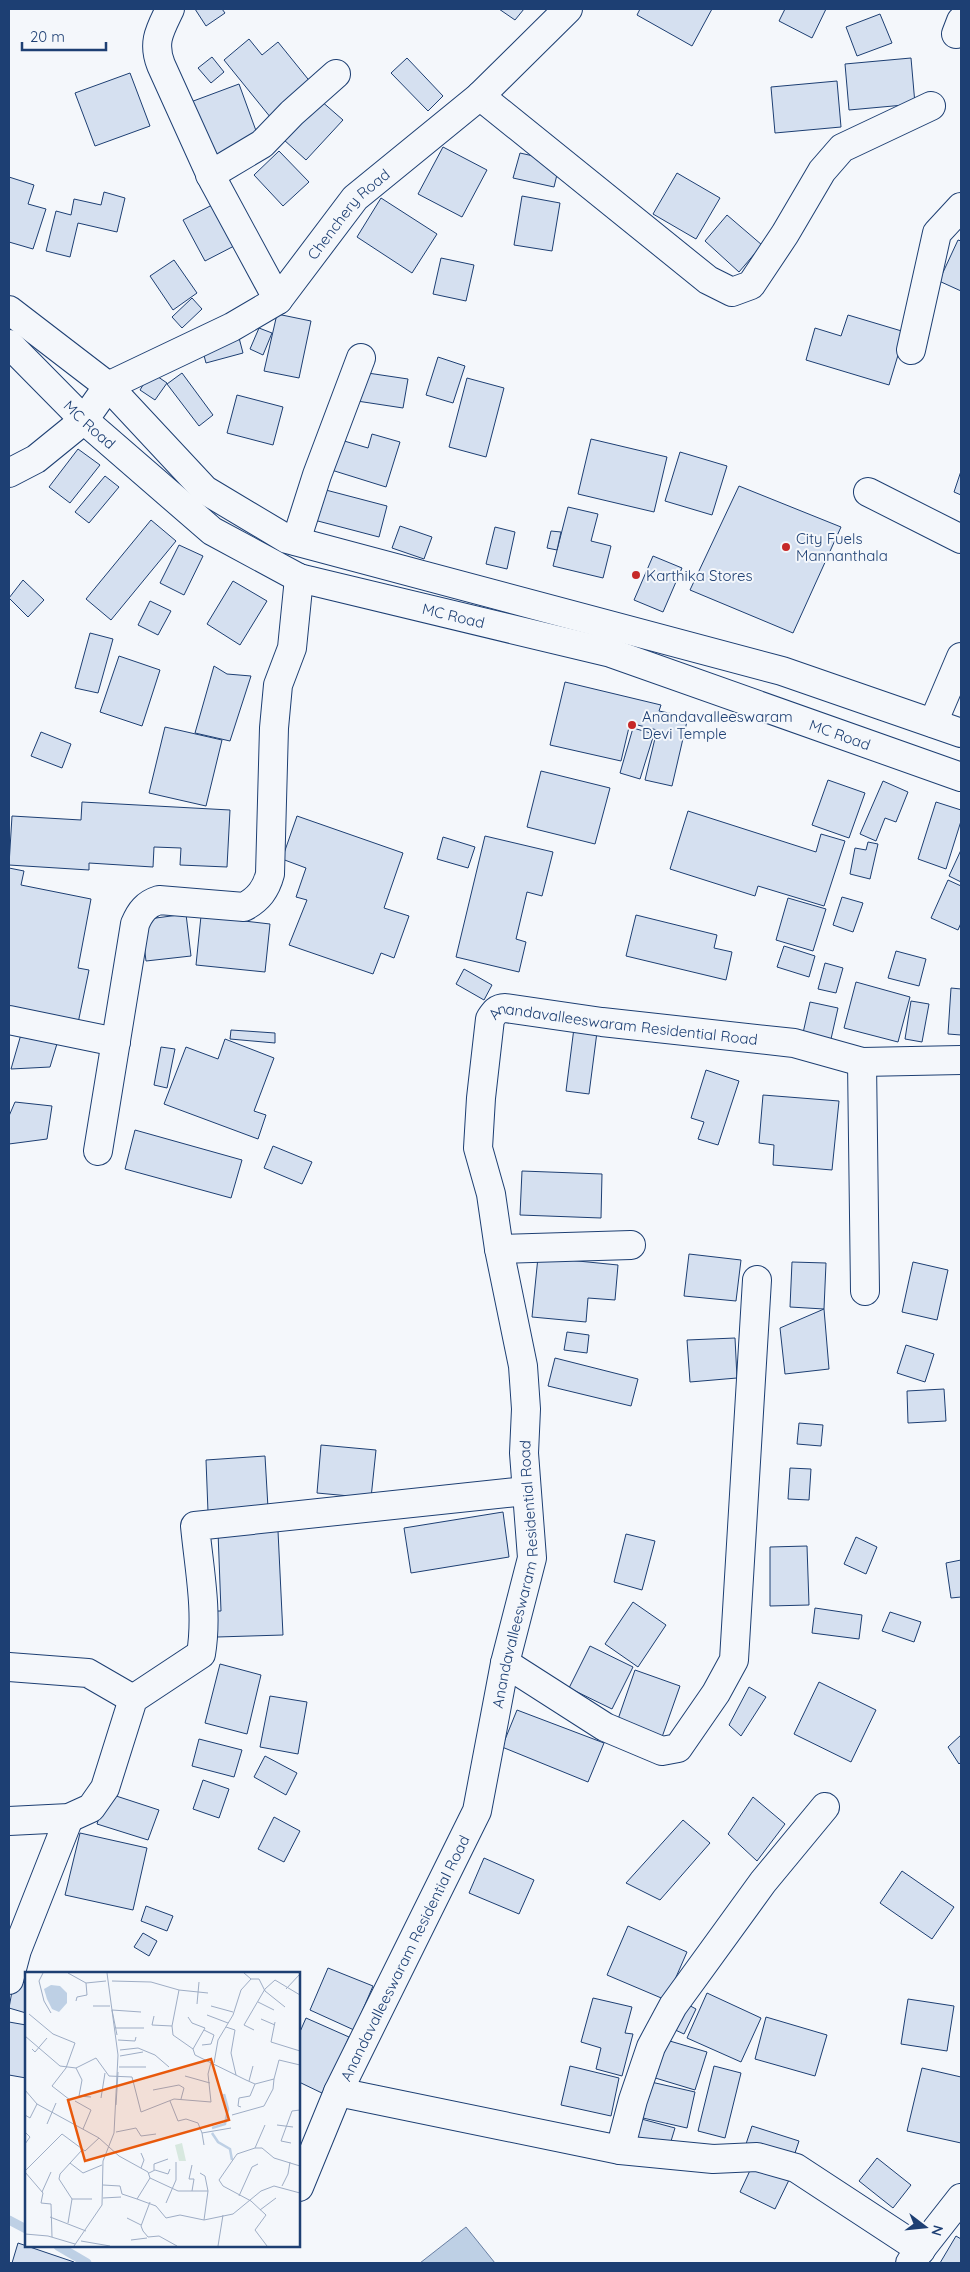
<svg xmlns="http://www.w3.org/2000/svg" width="970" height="2272" viewBox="0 0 970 2272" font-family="Quicksand,sans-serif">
<rect width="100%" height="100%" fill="#f4f7fb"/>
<polygon fill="#bed0e5" stroke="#687fa3" points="466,2227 495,2263 420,2263"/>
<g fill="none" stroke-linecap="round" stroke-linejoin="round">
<g stroke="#bed0e5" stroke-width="9">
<polyline points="9,2220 26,2229"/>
<polyline points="58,2246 87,2263"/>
</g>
</g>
<g fill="#d5e0f0" stroke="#1d3f73">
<polygon points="195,9 222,9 225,13 206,26"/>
<polygon points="499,9 524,9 515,20"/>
<polygon points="640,9 712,9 692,46 637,15"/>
<polygon points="785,9 826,9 812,38 779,21"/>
<polygon points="880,14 892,43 857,56 846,27"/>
<polygon points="249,39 262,55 278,42 312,84 271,118 224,60"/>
<polygon points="212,57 224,72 211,83 198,68"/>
<polygon points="407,58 443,96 428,111 391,73"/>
<polygon points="911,58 915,104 849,110 845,64"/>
<polygon points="130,73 150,126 95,146 75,93"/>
<polygon points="837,81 841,127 775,133 771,87"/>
<polygon points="239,84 259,139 208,159 188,103"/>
<polygon points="320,100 343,120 306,160 283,139"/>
<polygon points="443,147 487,170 462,217 418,194"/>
<polygon points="279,151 309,182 283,206 254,175"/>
<polygon points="520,153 560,162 554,187 513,178"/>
<polygon points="677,173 720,198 696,239 653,214"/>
<polygon points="9,177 34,185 28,204 46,209 33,249 9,242"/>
<polygon points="104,192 125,198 117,232 78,223 70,257 46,251 56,211 71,215 74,199 101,205"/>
<polygon points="522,196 560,203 552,251 514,245"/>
<polygon points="381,198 437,234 412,273 357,237"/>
<polygon points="214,204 236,245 205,261 183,220"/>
<polygon points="727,215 762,245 739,272 705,241"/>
<polygon points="958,240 961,241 961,291 939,281"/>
<polygon points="441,258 474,265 466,301 433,294"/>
<polygon points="174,260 197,293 173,310 150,276"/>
<polygon points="192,298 202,309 182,328 172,317"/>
<polygon points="277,314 311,321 299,378 264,371"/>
<polygon points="848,315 905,332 889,385 806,360 815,328 841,336"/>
<polygon points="259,328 272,333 263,355 250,349"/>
<polygon points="238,334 243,353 206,363 201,344"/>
<polygon points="438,357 465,366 453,403 426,395"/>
<polygon points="151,372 167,383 155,400 140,390"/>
<polygon points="361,372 408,379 403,408 357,401"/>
<polygon points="182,373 213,415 199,426 167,384"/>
<polygon points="467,378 504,388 486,457 449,447"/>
<polygon points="237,395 283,407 273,445 227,433"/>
<polygon points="372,434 400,442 386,487 325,468 334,438 368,448"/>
<polygon points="591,439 667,457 654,512 578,494"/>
<polygon points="78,449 100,465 70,503 49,487"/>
<polygon points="680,452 727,466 712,515 665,501"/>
<polygon points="961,471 961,495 954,492"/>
<polygon points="105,476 119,487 89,523 75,512"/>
<polygon points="739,486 841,527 793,633 690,590"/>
<polygon points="322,489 387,506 379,537 314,520"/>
<polygon points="568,507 598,514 591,541 611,546 603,578 553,566"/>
<polygon points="151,520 176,541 111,620 86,599"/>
<polygon points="400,526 432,537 424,559 392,548"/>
<polygon points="495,527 515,532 507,569 486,564"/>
<polygon points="551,531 561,532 557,550 547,548"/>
<polygon points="179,545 203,556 184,595 160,583"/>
<polygon points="653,556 682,568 663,612 634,600"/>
<polygon points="23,580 44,600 28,617 9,598"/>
<polygon points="233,581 267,601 240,645 207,624"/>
<polygon points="150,601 171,611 158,635 138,625"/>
<polygon points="90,633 113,639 98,693 75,688"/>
<polygon points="119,656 160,670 142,726 100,712"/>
<polygon points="214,666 227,674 251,676 230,741 195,733"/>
<polygon points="565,682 661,705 659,711 688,717 672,786 645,780 657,730 630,723 621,761 550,745"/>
<polygon points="165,727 222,740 206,806 149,793"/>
<polygon points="633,728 654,734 640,779 620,773"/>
<polygon points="41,732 71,744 62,768 31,756"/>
<polygon points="541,771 610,788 595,844 527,827"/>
<polygon points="828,780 865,793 849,838 812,825"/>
<polygon points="883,781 908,792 896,822 885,818 876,841 860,834"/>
<polygon points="82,802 230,810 227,867 180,865 181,848 154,847 153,867 89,863 89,870 9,865 12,816 81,820"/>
<polygon points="936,802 961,810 961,821 946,869 918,859"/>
<polygon points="688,811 816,852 821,834 845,841 824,906 758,886 755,896 670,869"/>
<polygon points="297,816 403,853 384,908 409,916 394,958 381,953 373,974 289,945 307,900 296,897 306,868 282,859"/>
<polygon points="485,836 553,852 542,896 527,892 516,939 526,942 519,972 456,957"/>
<polygon points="443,837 475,847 468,868 437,859"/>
<polygon points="868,842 878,844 870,879 850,874 855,848 866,850"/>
<polygon points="961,850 961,882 949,876"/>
<polygon points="9,868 24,871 21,885 91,899 78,968 89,970 77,1028 9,1015"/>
<polygon points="948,880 961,886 961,923 958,930 931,918"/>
<polygon points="842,897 863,903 853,932 833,925"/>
<polygon points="788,898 826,909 813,951 776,940"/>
<polygon points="186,914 191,956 146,961 141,920"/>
<polygon points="636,915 717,935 714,948 732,952 726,980 626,956"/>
<polygon points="201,916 270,924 265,972 196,965"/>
<polygon points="784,946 815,956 809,977 777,967"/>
<polygon points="896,951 926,959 919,986 888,978"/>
<polygon points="825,963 843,968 836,993 818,989"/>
<polygon points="464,969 492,985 484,1000 456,984"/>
<polygon points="856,982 910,997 898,1042 844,1028"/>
<polygon points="951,988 961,989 961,1035 948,1034"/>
<polygon points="911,1001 929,1004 922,1042 905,1039"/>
<polygon points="810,1002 838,1008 831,1039 803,1033"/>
<polygon points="574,1028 597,1032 589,1094 566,1091"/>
<polygon points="231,1030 275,1033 275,1043 230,1039"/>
<polygon points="22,1031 59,1037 50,1067 11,1069"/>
<polygon points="225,1039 274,1058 254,1111 266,1115 258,1139 164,1104 186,1047 218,1059"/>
<polygon points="161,1047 175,1049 167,1088 154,1085"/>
<polygon points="706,1070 739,1081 718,1145 698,1139 704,1122 691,1118"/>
<polygon points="763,1095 839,1101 832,1170 773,1165 774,1145 759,1143"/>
<polygon points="15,1102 52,1106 47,1139 9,1144 9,1116"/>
<polygon points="135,1130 242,1160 231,1198 125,1169"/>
<polygon points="273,1146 312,1162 302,1184 264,1168"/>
<polygon points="522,1171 602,1174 601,1218 520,1215"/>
<polygon points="689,1254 741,1260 736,1301 684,1296"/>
<polygon points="538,1257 618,1265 615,1300 588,1298 586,1322 532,1317"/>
<polygon points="792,1262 826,1263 824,1309 790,1307"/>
<polygon points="913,1262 948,1270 937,1320 902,1312"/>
<polygon points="824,1309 829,1369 785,1374 780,1328"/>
<polygon points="567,1332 589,1335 587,1353 564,1350"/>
<polygon points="735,1338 737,1378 690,1382 687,1340"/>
<polygon points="906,1345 934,1354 925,1382 897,1373"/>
<polygon points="555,1358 638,1379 631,1406 548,1386"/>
<polygon points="944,1389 946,1421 908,1423 907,1391"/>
<polygon points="799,1423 823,1425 821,1446 797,1444"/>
<polygon points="321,1445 376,1450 371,1498 317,1493"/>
<polygon points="265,1456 268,1508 208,1512 206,1460"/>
<polygon points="790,1468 811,1469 809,1500 788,1499"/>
<polygon points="503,1512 509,1557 411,1573 404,1528"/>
<polygon points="278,1531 283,1635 217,1637 216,1611 221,1611 218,1532"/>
<polygon points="626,1534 655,1541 642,1590 614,1582"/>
<polygon points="856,1537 877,1547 866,1574 844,1564"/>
<polygon points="807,1546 809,1605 770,1606 770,1547"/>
<polygon points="961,1560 961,1597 951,1598 946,1563"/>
<polygon points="633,1602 666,1625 638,1667 605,1644"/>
<polygon points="815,1608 862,1615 859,1639 812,1633"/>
<polygon points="890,1612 921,1622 914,1642 882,1631"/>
<polygon points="590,1646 633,1667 612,1709 569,1688"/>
<polygon points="220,1664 261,1675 247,1734 205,1723"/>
<polygon points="635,1670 680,1686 661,1740 616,1725"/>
<polygon points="819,1682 876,1710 851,1762 794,1734"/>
<polygon points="749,1687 766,1697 741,1736 729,1725"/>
<polygon points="270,1696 307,1702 298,1754 260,1747"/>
<polygon points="517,1710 604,1743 588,1782 502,1747"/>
<polygon points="961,1735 961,1762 959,1764 948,1747"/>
<polygon points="199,1739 242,1750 234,1777 192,1766"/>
<polygon points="265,1756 297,1773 286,1795 254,1777"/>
<polygon points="203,1780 229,1789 219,1818 193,1809"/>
<polygon points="107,1793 159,1810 148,1840 97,1824"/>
<polygon points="753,1797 785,1824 757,1861 728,1834"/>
<polygon points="274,1817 300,1831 284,1862 258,1849"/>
<polygon points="683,1820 710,1843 660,1900 626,1883"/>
<polygon points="80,1833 147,1848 133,1910 65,1895"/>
<polygon points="484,1858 534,1880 519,1914 469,1893"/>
<polygon points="902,1871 954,1907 932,1939 880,1903"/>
<polygon points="146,1906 173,1916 167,1931 141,1921"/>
<polygon points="628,1926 687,1952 666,2000 607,1975"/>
<polygon points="143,1933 157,1941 149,1956 134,1947"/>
<polygon points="328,1968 373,1986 354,2030 310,2010"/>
<polygon points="14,1980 26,1983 26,2013 9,2008"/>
<polygon points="707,1993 761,2018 741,2062 687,2038"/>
<polygon points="593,1998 632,2007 625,2033 633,2034 622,2076 596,2069 601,2048 581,2042"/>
<polygon points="908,1999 954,2006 947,2051 901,2044"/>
<polygon points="683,2002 696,2009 684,2034 671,2028"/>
<polygon points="766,2017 827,2035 815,2076 755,2059"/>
<polygon points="306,2018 349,2037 324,2094 299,2082 299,2034"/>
<polygon points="9,2022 26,2025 26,2078 9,2075"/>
<polygon points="663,2039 707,2052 695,2090 652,2077"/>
<polygon points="570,2066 619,2078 611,2116 561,2105"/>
<polygon points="714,2066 741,2073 725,2138 698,2131"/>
<polygon points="922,2068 961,2077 961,2143 907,2131"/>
<polygon points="651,2082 695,2092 687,2128 643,2118"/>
<polygon points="634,2117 675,2128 668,2151 628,2141"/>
<polygon points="752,2126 799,2141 793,2159 746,2144"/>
<polygon points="877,2158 911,2185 893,2208 859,2181"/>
<polygon points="753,2164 789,2180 775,2209 740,2192"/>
<polygon points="956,2236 961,2239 961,2263 940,2263"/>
<polygon points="18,2243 74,2262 74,2263 12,2263"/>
</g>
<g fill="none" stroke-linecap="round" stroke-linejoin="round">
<defs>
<g id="minor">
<path d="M170,9C160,30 152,42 161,65L213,180L278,300"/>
<polyline points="956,34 961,21"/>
<polyline points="480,96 708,280 732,292 751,285 785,234 822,171 842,148 931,106"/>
<polyline points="210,175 262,144 292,113 336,74"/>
<polyline points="911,350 937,233 961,207"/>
<path id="s1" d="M9,473L36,459L84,420L108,386L232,327L278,300L355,198L480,96L568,9"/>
<polyline points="868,492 961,539"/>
<polyline points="296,541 317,475 361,358"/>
<polyline points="933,723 961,657"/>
<polyline points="9,1020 116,1042"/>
<polyline points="862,1062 865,1291"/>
<path d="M98,1151L135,924C140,912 146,904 159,900L244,907C259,899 266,889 270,874L274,728L278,685L292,648L299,578"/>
<polyline points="499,1249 631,1245"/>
<polyline points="505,1663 605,1727 662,1751 678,1748 716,1693 734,1660 757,1280"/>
<polyline points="9,1667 88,1673 133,1699"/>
<path d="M9,1821L69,1818L91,1808L105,1788L133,1699L201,1654C208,1612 199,1568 195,1526L526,1491"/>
<polyline points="9,1980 17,1950 69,1818"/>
<polyline points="620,2150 633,2100 651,2047 673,2006 763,1882 825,1807"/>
<polyline points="299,2187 338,2092"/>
<path id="s2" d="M921,2250L796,2168L757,2157L713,2159L620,2150L338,2092L477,1811L505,1663L532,1558L524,1453L526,1409L523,1366L499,1249L491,1194L478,1148L481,1098L490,1019C494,1013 497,1008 505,1008L602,1022L794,1043L862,1062L961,1060"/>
<polyline points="910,2263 961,2198"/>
</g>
<g id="major">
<polyline points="9,310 108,386 205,490 287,539 782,671 961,733"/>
<path id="s3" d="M9,344L84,420L212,531L299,578L611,653L961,777"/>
</g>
</defs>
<use href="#minor" stroke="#1d3f73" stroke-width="30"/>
<use href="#major" stroke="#1d3f73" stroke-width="30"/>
<use href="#minor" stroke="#f4f7fb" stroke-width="28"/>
<use href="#major" stroke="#f4f7fb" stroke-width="28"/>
</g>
<g fill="#c62828" stroke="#f4f7fb" stroke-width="2">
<circle cx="786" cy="547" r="5"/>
<circle cx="636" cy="575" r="5"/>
<circle cx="632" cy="725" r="5"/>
</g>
<g text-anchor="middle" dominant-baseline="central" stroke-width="4" stroke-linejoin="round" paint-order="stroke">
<g font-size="15" fill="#1d3f73" stroke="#f4f7fb">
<text stroke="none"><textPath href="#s1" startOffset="436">Chenchery Road</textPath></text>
<text stroke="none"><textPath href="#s3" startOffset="114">MC Road</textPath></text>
<text stroke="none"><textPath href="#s3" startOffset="534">MC Road</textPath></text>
<text stroke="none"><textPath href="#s3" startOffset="939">MC Road</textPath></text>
<text stroke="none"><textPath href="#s2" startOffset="1871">Anandavalleeswaram Residential Road</textPath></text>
<text stroke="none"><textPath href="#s2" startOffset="1170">Anandavalleeswaram Residential Road</textPath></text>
<text stroke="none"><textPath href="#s2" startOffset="765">Anandavalleeswaram Residential Road</textPath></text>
</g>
<g font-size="15" fill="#1d3f73" stroke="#f4f7fb" text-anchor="start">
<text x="796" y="538">City Fuels<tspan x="796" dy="17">Mannanthala</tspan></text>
<text x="646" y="575">Karthika Stores</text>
<text x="642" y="716">Anandavalleeswaram<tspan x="642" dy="17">Devi Temple</tspan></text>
</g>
</g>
<g transform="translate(25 1972)">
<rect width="275" height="275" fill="#f4f7fb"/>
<path d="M157,171L161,189H154L150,173Z" fill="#d7e8df"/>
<path d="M26,13L35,14L42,21V31L34,40L27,37L22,27L19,17Z" fill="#bed0e5"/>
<path fill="none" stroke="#bed0e5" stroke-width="2.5" d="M187,156L200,152L203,137L199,122M187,161L193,170L205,177L207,188"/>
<path fill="none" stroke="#9eadc5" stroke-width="1" d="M18,1L14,9L19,29L26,41M43,1L61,11L81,9M226,7H234L240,19L260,35M87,9L126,10L154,18L147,54L148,63L168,77L170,83L221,108L230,112L249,107L254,88L275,93M261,17L275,2M154,18L183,21M51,29L52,25L62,23L61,11M233,30L249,38M172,32L174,10M68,34H85M186,34L208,40M87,38L116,40M87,38L92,63M4,42L28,62L50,71L41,96L27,114L45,128M182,43L203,51M129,44L127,53L147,54M163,45L167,51L180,56L168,77M236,47L250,53M250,50L246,70L275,79M201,55L210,58L206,81L211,103M91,56H119M229,58L219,53L240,17L250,8L275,23M0,64L35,94L51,96L71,86L84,104L107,105L116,140L149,127L186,130L183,102L186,90M93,68L110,69L111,65M177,73L186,72L189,63L179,58M7,77L10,80L22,66M95,78L113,76L130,83L144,95M95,84L118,80M189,91L193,68L208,43L216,18L226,7L219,1M94,95H121M51,96L57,108L54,124L66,125M160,104L185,111M224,109L228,94M0,118L12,132L5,146L0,143M128,118L154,113L159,116L156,127M76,126L80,101M50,129L66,138L58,157M145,129L153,149L161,147L173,151L177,161M12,132L74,166L94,184L123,200L125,206L112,227L131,234L141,246L155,243L179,248L208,242L236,219L249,214L275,221M91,133L93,100M216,135L213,134L214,126L225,124L230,112M207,143L239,134L248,117L249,107M22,152L31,131M240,153L230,176L212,182L194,208L198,214L226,229L241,243L230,258L242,274M252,153L268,155M0,160L5,165L0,172M91,160L111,156L116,164L131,162M266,171L256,169L267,139L275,138M179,173L177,161L206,156M230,176H237L249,186L275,194M116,181L119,188L116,196M45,191L58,201L77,193M167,193L164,207H169L167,219M129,198V192L143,187M0,199L37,162L60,179L74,166M0,200L18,221L16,231L26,232L27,265M124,201L130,198L143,202L145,197M125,206L153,219H183L180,204L175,201M78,213L95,214L97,222L112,227M257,214L263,202L265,190M17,220L26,200M214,224L227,195L233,192M78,226L96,225M47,227H67M125,230L116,254L118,259L123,265L134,264L152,274M141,231L151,208V190M235,238L251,226M25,245L61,259M102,246L116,253M179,248L183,219M43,251L47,227L34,207L35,202L57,178M0,262L23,264L50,272M106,268L122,266M56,269L85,274M49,274L77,233L78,189L89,161L93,83L82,1M193,274L198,243"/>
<path fill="#e8590c" fill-opacity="0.15" stroke="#e8590c" stroke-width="2.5" d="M186,87L204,148L60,189L43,128Z"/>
<rect width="275" height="275" fill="none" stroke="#1d3f73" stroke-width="2.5"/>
</g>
<rect width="970" height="2272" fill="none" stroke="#1d3f73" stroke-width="20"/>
<g transform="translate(925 2227) rotate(106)" stroke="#f4f7fb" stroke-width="4" paint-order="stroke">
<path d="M0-4L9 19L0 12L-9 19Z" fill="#1d3f73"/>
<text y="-8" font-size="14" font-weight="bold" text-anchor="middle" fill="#1d3f73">N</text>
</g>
<path d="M22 42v8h84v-8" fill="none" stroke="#1d3f73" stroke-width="2.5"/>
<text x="30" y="42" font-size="15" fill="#1d3f73" stroke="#f4f7fb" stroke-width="4" paint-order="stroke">20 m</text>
</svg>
